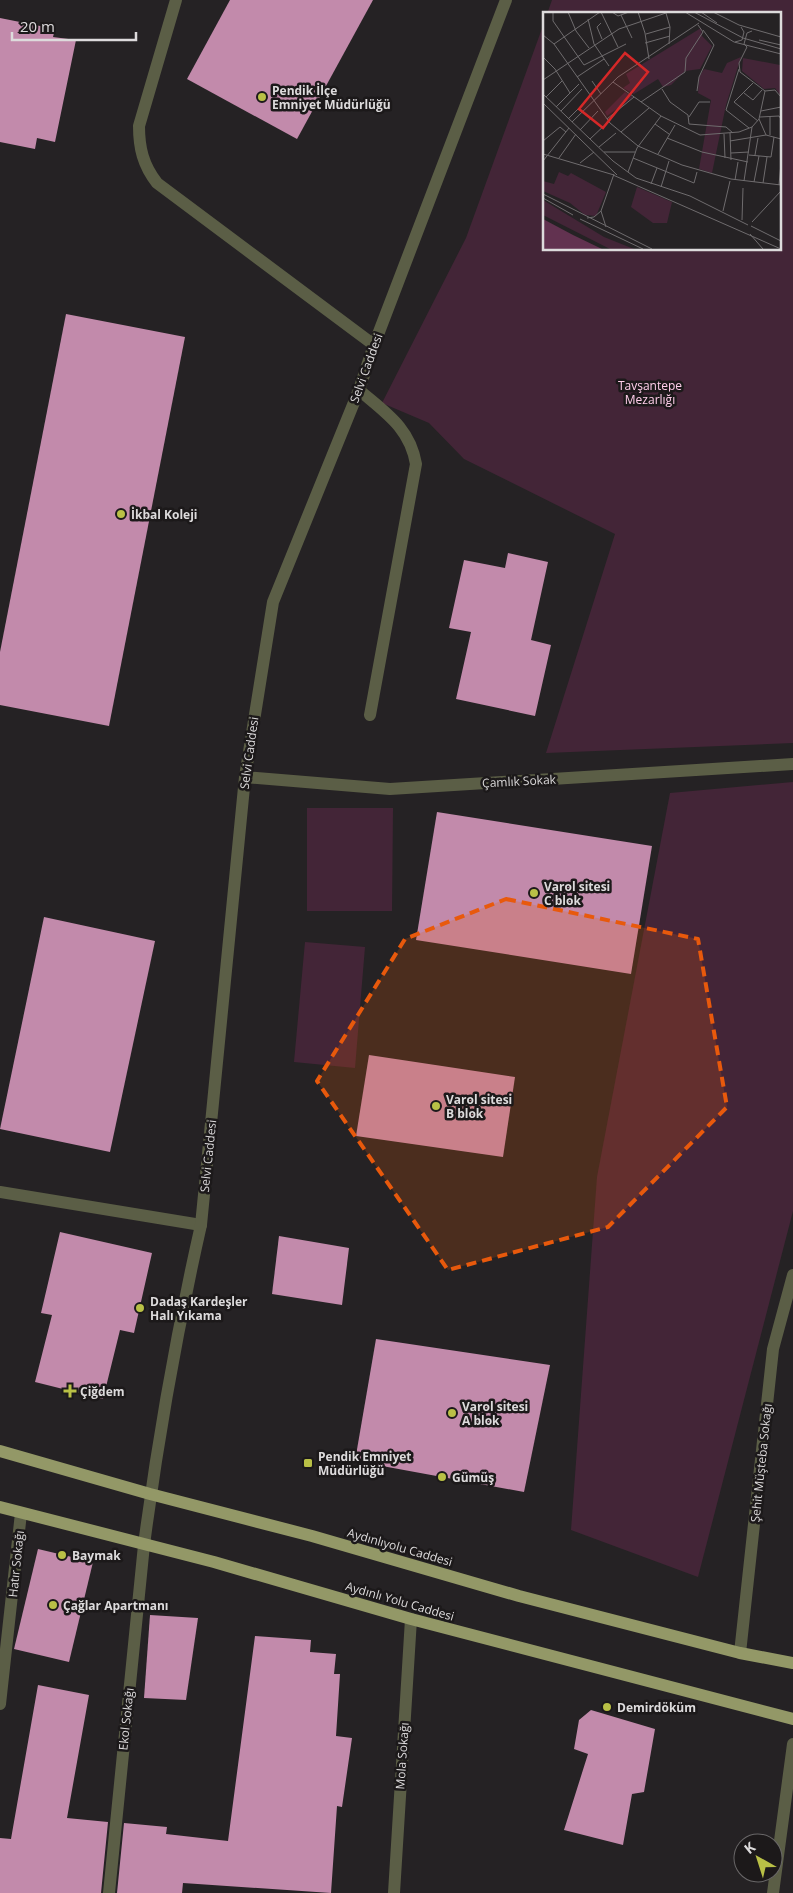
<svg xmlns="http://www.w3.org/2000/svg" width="793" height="1893" viewBox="0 0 793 1893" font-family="'Open Sans',sans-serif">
<rect width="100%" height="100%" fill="#252224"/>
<g fill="#432537">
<polygon points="552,0 793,0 793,743 546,753 615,534 464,459 429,423 382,403 466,238 544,23 544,249 779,249 779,14 547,14"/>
<polygon points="793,782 793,1211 698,1577 571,1530 597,1177 670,793"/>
<polygon points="307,808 393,808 392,911 307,911"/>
<polygon points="305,942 365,947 355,1068 294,1062"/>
</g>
<g fill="#c28aab">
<polygon points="230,0 373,0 297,139 187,79"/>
<polygon points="0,18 55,29 53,37 76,40 55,142 37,138 35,149 0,142"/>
<polygon points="66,314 185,337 109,726 0,705 0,652"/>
<polygon points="508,553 548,562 531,640 551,645 535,716 456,699 471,632 449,628 464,560 505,568"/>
<polygon points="437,812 652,846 631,974 416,940"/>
<polygon points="44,917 155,941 110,1152 0,1129"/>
<polygon points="369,1055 515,1077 503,1157 356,1136"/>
<polygon points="60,1232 152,1253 134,1333 120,1330 103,1399 35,1382 52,1315 41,1313"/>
<polygon points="279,1236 349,1248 342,1305 272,1294"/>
<polygon points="376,1339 550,1365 524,1492 355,1461"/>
<polygon points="38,1549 93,1562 69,1662 14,1649"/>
<polygon points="150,1615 198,1618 186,1700 144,1698"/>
<polygon points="255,1636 311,1640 310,1652 336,1654 334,1674 340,1674 336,1736 352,1738 342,1807 337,1806 331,1893 183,1883 182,1893 117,1893 124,1823 167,1827 166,1834 228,1841"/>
<polygon points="38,1685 89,1695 67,1818 108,1822 101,1893 0,1893 0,1838 11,1839"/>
<polygon points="591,1710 655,1729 644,1792 632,1794 623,1845 564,1830 588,1754 574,1749 579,1720"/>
</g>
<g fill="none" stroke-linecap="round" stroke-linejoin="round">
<g stroke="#5b5e46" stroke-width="12">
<path d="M176,0L139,126C139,148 143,165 157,183L374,345"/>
<path d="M359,390C386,413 410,428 416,464L370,715"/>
</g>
<g stroke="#5b5e46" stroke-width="12">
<polyline points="245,777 390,789 793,764"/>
<polyline points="0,1192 201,1225"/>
<polyline points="740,1653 773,1349 793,1275"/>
<polyline points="0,1704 21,1513"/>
<path d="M109,1893L144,1545C158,1438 177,1331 201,1225L245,777L273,602L359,390L374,345L506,0"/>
<polyline points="394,1893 411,1619"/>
<polyline points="773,1893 793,1744"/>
</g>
<g stroke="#939867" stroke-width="12">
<polyline points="0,1451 150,1494 312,1536 519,1596 740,1653 793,1663"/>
<polyline points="0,1507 214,1562 411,1619 793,1719"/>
</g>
</g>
<path fill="#e8590c" fill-opacity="0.2" stroke="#e8590c" stroke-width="4" stroke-dasharray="10 6" stroke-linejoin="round" d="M506,899L698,939L727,1107L608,1227L448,1270L317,1081L405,939Z"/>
<g fill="#b9c046" stroke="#1c191a" stroke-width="2">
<circle cx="262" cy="97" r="5"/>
<circle cx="121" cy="514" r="5"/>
<circle cx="534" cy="893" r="5"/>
<circle cx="436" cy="1106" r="5"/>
<circle cx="140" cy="1308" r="5"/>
<path d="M67.5 1383.5h5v5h5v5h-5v5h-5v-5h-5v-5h5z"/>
<circle cx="452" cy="1413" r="5"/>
<rect x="303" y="1458" width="10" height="10" rx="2.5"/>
<circle cx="442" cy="1477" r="5"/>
<circle cx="62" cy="1555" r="5"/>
<circle cx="53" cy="1605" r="5"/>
<circle cx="607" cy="1707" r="5"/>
</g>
<g text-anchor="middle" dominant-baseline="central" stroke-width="5" stroke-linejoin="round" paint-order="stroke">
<g font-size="12" font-weight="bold" fill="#dddbdc" stroke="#1c191a" text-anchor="start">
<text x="272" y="90">Pendik İlçe<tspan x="272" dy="14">Emniyet Müdürlüğü</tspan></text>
<text x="131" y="514">İkbal Koleji</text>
<text x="544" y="886">Varol sitesi<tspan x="544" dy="14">C blok</tspan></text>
<text x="446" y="1099">Varol sitesi<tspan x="446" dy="14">B blok</tspan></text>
<text x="150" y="1301">Dadaş Kardeşler<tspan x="150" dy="14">Halı Yıkama</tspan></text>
<text x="80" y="1391">Çiğdem</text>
<text x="462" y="1406">Varol sitesi<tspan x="462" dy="14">A blok</tspan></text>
<text x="318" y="1456">Pendik Emniyet<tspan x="318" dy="14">Müdürlüğü</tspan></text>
<text x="452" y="1477">Gümüş</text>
<text x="72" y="1555">Baymak</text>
<text x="63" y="1605">Çağlar Apartmanı</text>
<text x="617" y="1707">Demirdöküm</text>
</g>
<g font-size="12" fill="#dddbdc" stroke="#1c191a">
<text transform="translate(366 368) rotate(-70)">Selvi Caddesi</text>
<text transform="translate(249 753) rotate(-82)">Selvi Caddesi</text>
<text transform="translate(519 781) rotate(-3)">Çamlık Sokak</text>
<text transform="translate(208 1156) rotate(-84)">Selvi Caddesi</text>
<text transform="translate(761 1463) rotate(-84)">Şehit Müşteba Sokağı</text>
<text transform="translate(400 1547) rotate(16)">Aydınlıyolu Caddesi</text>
<text transform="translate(16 1564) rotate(-84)">Hatır Sokağı</text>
<text transform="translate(400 1601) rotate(16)">Aydınlı Yolu Caddesi</text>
<text transform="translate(126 1719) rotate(-84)">Ekol Sokağı</text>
<text transform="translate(402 1756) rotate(-86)">Mola Sokağı</text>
</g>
<g font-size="12" fill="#ffceea" stroke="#1c191a">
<text x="650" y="385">Tavşantepe<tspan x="650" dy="14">Mezarlığı</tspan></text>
</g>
</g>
<g transform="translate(543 12)">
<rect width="238" height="238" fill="#252224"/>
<path d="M158,16L159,24L169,34L157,57L142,59L128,73L120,75L115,67L91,82L80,76L87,71L83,62ZM198,45L183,93L169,161L156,157L168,88L155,81L156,65L161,57L179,61L184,51ZM200,46L237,53V83L232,76L221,77L199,59ZM82,80L90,85L64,104L62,100ZM16,160L25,164L28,161L63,180L53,204L42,203L27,191L0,179V169L11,172ZM94,175L129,190L124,211H110L88,195ZM0,188L61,225L91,237H67L0,203Z" fill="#432537"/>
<path d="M0,207L30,223L59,237H0Z" fill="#623250"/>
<path fill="none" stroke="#6f6c6e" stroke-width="1" d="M10,0V9L41,53L83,32M25,0L33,19L46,36M58,0L75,35M69,0L75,4L86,0M95,0L102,21L106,47M142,0L191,30L238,42M151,0L200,26L238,37M158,0L174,11M170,0L196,13L238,25M123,1L127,15L126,32M78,3L89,26M45,7L51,32L66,54M58,11L54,15L59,27M103,22L127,15M0,23L11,32L67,111L95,134L139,153L188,167L238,173M216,28L238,33M192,30L199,28L201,20L198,15M102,31L127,24M11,32L57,0M204,35L196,51L197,60L222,79M204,35L201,32L204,21L209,19M0,45L12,57L27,81M196,57L183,98L206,116M34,65L61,47M0,68L76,17L123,1M49,69L58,82M70,70L118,104L157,123L196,120L209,115L216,107L222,79M210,71L191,90L215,109M119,77L127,90L145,103L146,112L183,115L190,121M154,79L156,65L171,33L160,18M222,79L232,78L238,85M201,81L210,88L219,78M0,82L70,149L93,166L147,184L205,213M3,85L19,69M98,90L142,60L143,46L160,20L155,13M0,91L74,163M13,95L36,72M18,99L39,77M218,99L238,95M146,105L156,90H167M217,105L236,104L238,107M25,107L46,86M64,107L91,85M216,107L223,123M29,110L75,65L156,11M112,112L126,122M37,118L55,99M78,120L106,96M187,121L188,148M181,122L182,146M227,123V104M124,126L159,140L205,150M47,127L64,111M0,129L17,115L23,120M187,129L223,123L238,127M56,135L73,121M61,140H92M188,141L206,140M0,142L71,163M115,142L132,113M206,143L228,145L231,125M212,143L215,126M16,146L33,122M90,146L151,171L154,160M0,149L26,116M37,151L51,140M85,160L94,136L118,104M70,163L238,237M192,168L195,150M201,169L209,115M211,170L216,144M220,171L224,145M108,172L114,156M236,173L238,151M118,175L126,149M0,182L109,237M0,186L30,203M58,199L71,162M58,199L63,215M180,199L187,169M44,206L51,205L58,199M37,207L100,237M199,208L200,176M209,210L238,179M208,214L238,229M207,222L220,237"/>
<path fill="#d62828" fill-opacity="0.15" stroke="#d62828" stroke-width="2.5" d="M82,41L105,60L60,116L36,97Z"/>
<rect width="238" height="238" fill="none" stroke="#dddbdc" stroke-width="2.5"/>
</g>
<g transform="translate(758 1858) rotate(321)"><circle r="24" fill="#1c191a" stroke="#696768"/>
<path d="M0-4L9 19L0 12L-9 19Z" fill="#b9c046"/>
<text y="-8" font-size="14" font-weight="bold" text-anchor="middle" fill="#dddbdc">K</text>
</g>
<path d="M12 32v8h124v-8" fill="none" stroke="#dddbdc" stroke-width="2.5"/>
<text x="20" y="32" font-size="15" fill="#dddbdc" stroke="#1c191a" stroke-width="4" paint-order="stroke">20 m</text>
</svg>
